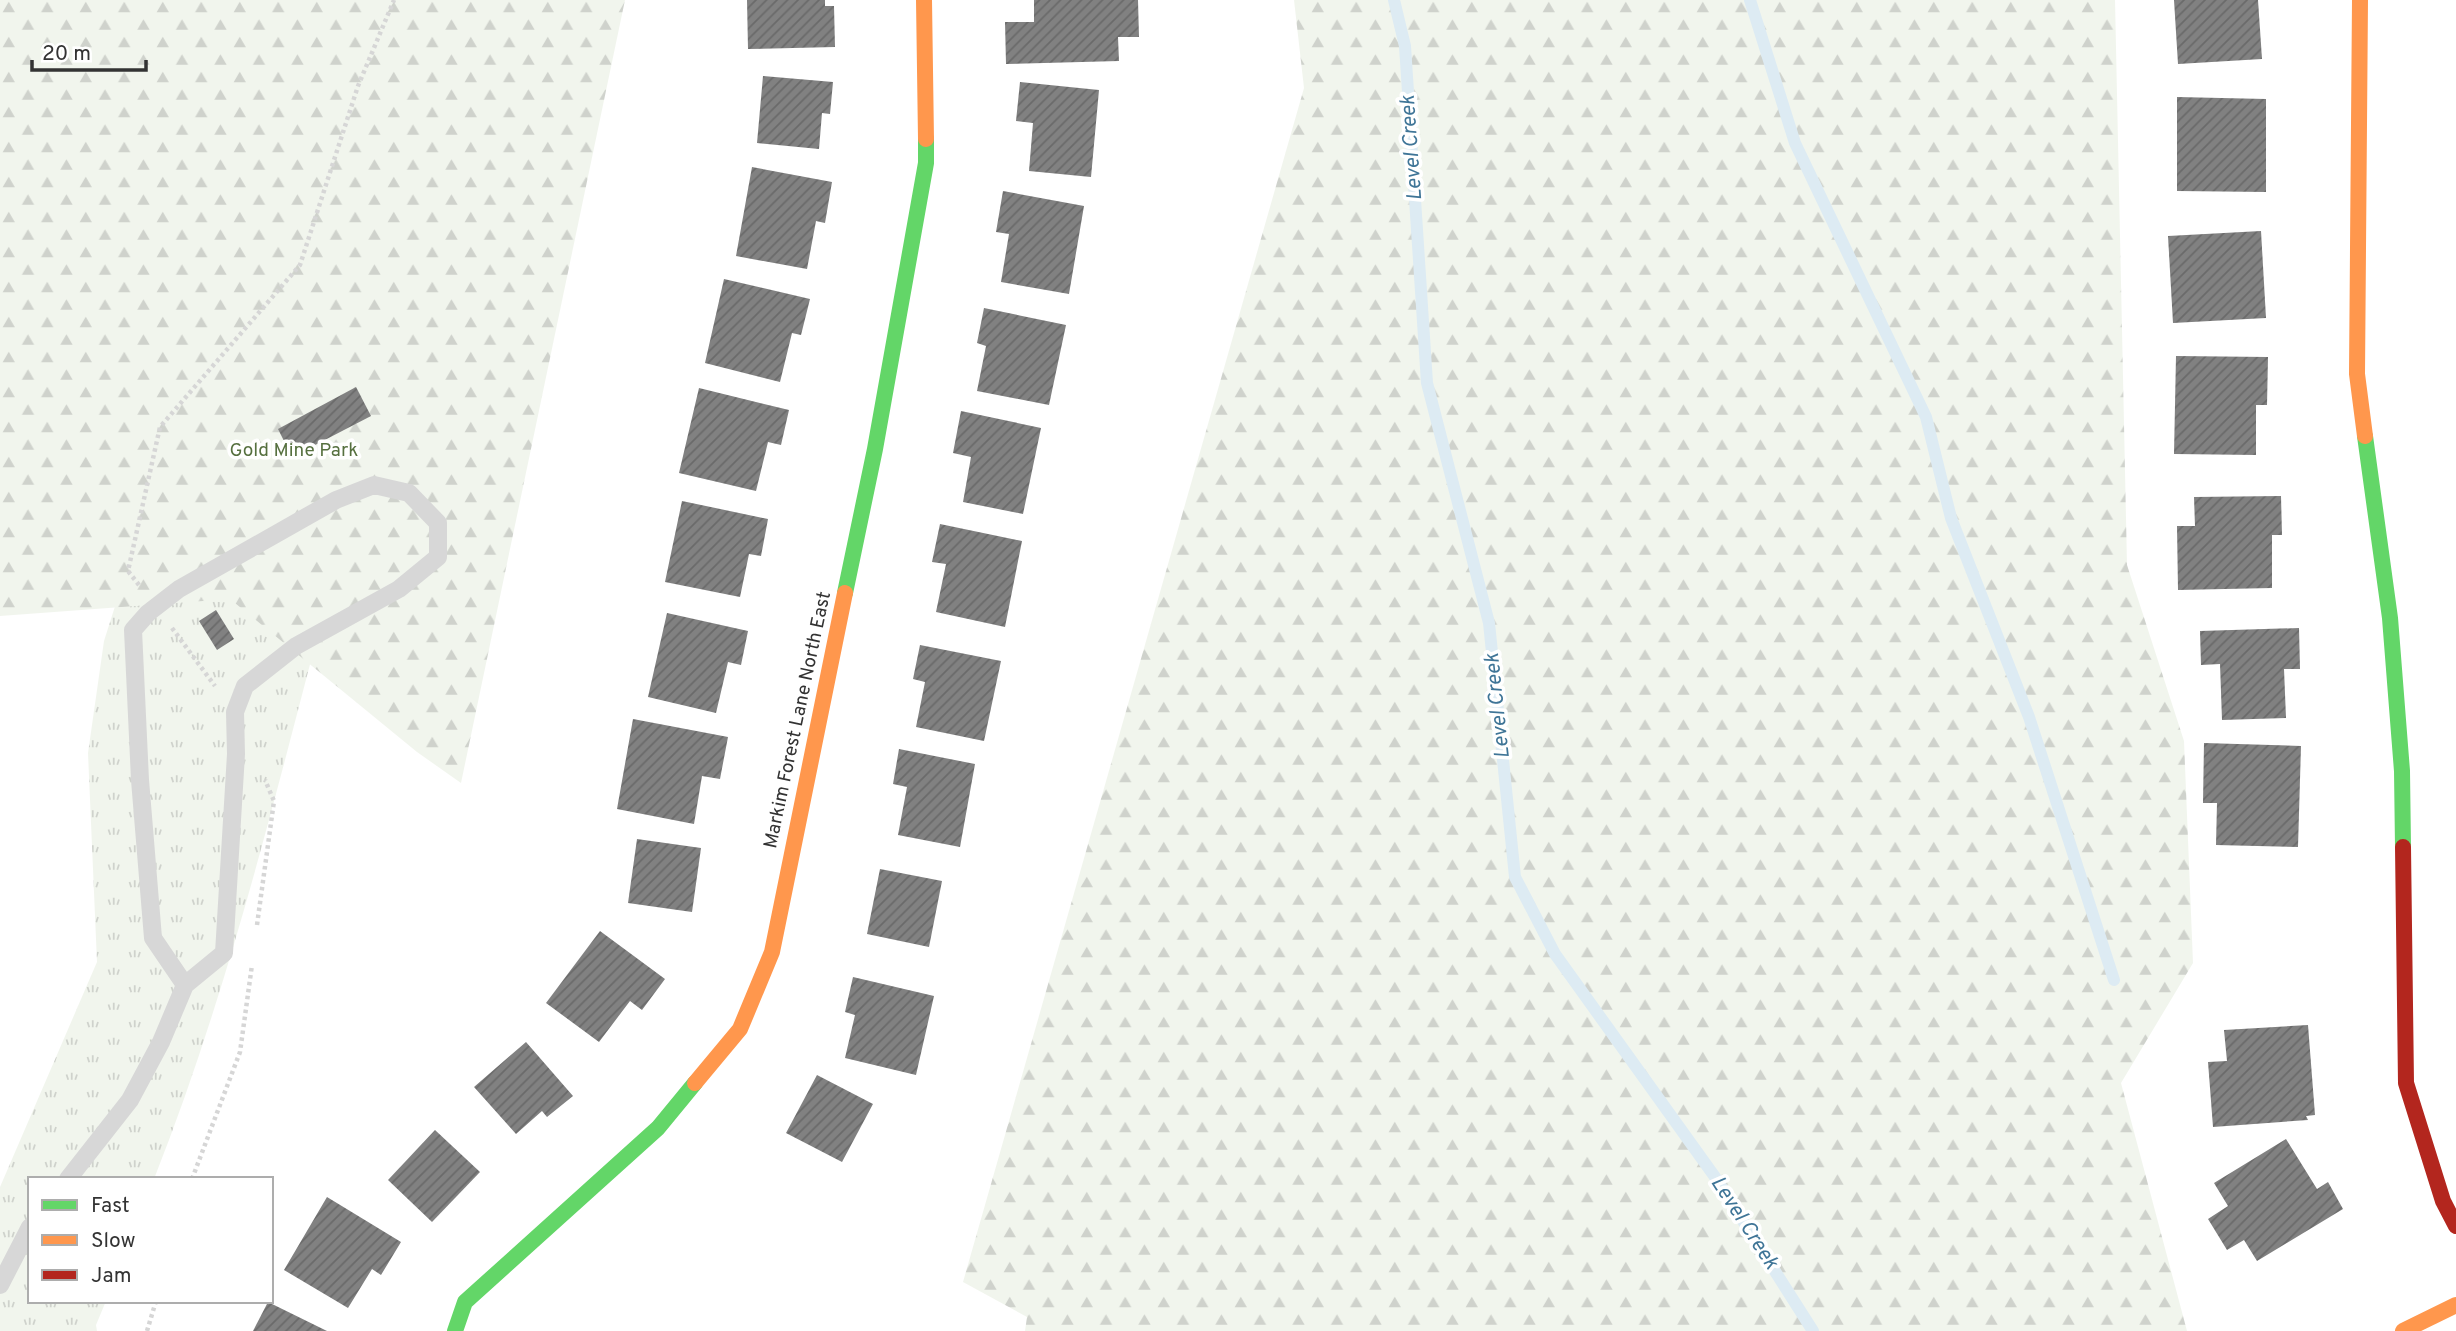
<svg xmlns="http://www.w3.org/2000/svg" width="2456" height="1331" viewBox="0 0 2456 1331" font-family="Overpass,sans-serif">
<defs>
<pattern id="grass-tufts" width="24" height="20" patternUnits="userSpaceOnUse" patternTransform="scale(1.75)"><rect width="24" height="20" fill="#f1f5ed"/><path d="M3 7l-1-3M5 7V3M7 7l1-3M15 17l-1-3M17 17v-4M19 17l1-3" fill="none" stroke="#cfd2cc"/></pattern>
<pattern id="forest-firs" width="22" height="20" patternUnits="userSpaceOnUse" patternTransform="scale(1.75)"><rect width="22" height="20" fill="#f1f5ed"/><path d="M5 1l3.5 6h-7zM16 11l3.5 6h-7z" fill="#cfd2cc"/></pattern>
<pattern id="building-hatch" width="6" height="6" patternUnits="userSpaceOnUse" patternTransform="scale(1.75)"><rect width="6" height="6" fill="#818181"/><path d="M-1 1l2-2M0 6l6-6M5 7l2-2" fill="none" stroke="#6a6a6a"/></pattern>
</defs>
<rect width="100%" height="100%" fill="#fff"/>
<path fill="url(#grass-tufts)" d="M143,518L326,603C275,797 228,992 154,1179H30V1301H106L96,1325L97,1331H0V1187L97,962L88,753L104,641Z"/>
<g fill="url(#forest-firs)">
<polygon points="0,0 625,0 461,783 417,752 235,603 203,601 0,616"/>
<polygon points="1294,0 2115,0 2127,565 2184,741 2193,963 2121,1083 2187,1331 1025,1331 1027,1317 963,1282 1304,88"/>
</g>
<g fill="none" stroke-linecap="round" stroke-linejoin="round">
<g stroke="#ddebf3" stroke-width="12">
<polyline points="1394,0 1405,46 1427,383 1489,623 1515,877 1555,954 1715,1177 1813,1331"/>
<polyline points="1750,0 1795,143 1926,417 1951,518 2029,717 2114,980"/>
</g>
</g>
<g fill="url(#building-hatch)">
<polygon points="747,0 825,0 825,6 834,6 835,47 748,49"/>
<polygon points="1034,0 1138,0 1139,37 1118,37 1119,61 1006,64 1005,22 1034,22"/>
<polygon points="2174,0 2258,0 2262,59 2178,64"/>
<polygon points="763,76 833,82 830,114 822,113 819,149 757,143"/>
<polygon points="1020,82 1099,90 1091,177 1029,171 1033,123 1016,121"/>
<polygon points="2177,97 2266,99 2266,192 2177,191"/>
<polygon points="752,167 832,182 825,223 816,221 807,269 736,256"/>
<polygon points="1003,191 1084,206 1069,294 1001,282 1009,234 996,232"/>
<polygon points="2261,231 2266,318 2173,323 2168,236"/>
<polygon points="724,279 810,299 801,335 792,333 780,382 705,363"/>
<polygon points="984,308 1066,325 1049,405 977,391 986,346 977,343"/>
<polygon points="2176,356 2268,357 2267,405 2256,405 2256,455 2174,454"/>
<polygon points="356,387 371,416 292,457 278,429"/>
<polygon points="699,388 789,410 781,445 768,442 756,491 679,473"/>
<polygon points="961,411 1041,428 1023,514 963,502 971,457 953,453"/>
<polygon points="2281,496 2282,535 2272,535 2272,588 2178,590 2177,526 2195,526 2194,497"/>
<polygon points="682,501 768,519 761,556 749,554 740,597 665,582"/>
<polygon points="940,524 1022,541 1005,627 936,612 946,564 932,562"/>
<polygon points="216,610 234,639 217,650 199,621"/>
<polygon points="667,613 748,631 741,665 728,662 716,713 648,697"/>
<polygon points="2299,628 2300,669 2284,669 2286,718 2222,720 2220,664 2201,665 2200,631"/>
<polygon points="920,645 1001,661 984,741 916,727 925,682 913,679"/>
<polygon points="633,719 728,737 720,779 702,776 694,824 617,809"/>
<polygon points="2204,743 2301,746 2298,847 2216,845 2217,803 2203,803"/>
<polygon points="899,749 975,764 960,847 898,835 907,787 893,784"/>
<polygon points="637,839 701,848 692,912 628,903"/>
<polygon points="880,869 942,881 929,947 867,934"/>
<polygon points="600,931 665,979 642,1010 630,1001 599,1042 546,1003"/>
<polygon points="853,977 934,996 916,1075 845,1058 855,1015 845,1012"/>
<polygon points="2308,1025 2315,1115 2306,1116 2308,1120 2213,1127 2208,1062 2227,1061 2224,1030"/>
<polygon points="526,1042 573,1096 547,1117 542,1111 516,1134 474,1087"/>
<polygon points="817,1075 873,1104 842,1162 786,1133"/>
<polygon points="435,1130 480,1172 432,1222 388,1180"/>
<polygon points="2286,1139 2317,1189 2328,1182 2343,1209 2257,1261 2244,1240 2227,1250 2208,1219 2228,1206 2214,1183"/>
<polygon points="327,1197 401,1242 381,1275 372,1269 348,1308 284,1270"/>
<polygon points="268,1302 327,1331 253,1331"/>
</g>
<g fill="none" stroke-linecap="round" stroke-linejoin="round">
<g stroke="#d6d6d6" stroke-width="4.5" stroke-dasharray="3.5 3.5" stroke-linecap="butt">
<polyline points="139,585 128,571 160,427 300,265 358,86 394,0"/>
<polyline points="172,628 215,686"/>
<polyline points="257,925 274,801 265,780"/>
<polyline points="192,1179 240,1052 252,965"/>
<polyline points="147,1331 156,1301"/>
</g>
<g stroke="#d7d7d7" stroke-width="18">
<polyline points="68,1179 130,1100 161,1042 185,985 224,953 236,754 235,712 245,686 296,646 399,589 438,557 438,523 409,493 374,485 336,500 179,589 148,613 133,630 140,780 153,938 185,985"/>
<polyline points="0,1285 30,1227"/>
</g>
<g stroke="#63d668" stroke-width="16">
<polyline points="2365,436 2390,618 2402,771 2403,847"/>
<polyline points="845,593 875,449 926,163 926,139"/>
<polyline points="455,1331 465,1302 658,1128 695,1083"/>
</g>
<g stroke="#ff974d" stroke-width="16">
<polyline points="924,0 926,139"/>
<polyline points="2360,0 2357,374 2365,436"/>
<polyline points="695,1083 740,1029 772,952 845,593"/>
<polyline points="2403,1331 2456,1305"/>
</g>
<polyline stroke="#b3261e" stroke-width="16" points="2403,847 2406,1083 2443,1201 2456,1226"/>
</g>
<g text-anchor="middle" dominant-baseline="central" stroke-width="7" stroke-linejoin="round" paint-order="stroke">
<g font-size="19" fill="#56703f" stroke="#fff">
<text x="294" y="451">Gold Mine Park</text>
</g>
<g font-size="19" fill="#333" stroke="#fff">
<text transform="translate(798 720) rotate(-78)">Markim Forest Lane North East</text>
</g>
<g font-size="21" font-style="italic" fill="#3f7597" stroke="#fff">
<text transform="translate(1412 148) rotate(-94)">Level Creek</text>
<text transform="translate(1498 706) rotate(-96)">Level Creek</text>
<text transform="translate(1744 1223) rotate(57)">Level Creek</text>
</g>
</g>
<rect x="28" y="1177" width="245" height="126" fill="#ffffff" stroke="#adadad" stroke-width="2"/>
<rect x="42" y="1200" width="35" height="10" fill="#63d668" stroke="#adadad" stroke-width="2"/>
<text x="91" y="1212" font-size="21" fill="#333333">Fast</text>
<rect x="42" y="1235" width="35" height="10" fill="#ff974d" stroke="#adadad" stroke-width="2"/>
<text x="91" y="1247" font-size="21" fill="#333333">Slow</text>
<rect x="42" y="1270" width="35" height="10" fill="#b3261e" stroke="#adadad" stroke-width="2"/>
<text x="91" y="1282" font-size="21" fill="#333333">Jam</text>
<path d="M32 60v10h114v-10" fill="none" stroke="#333333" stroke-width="3.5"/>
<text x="42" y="60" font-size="21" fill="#333333" stroke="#ffffff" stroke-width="5" paint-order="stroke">20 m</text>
</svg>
